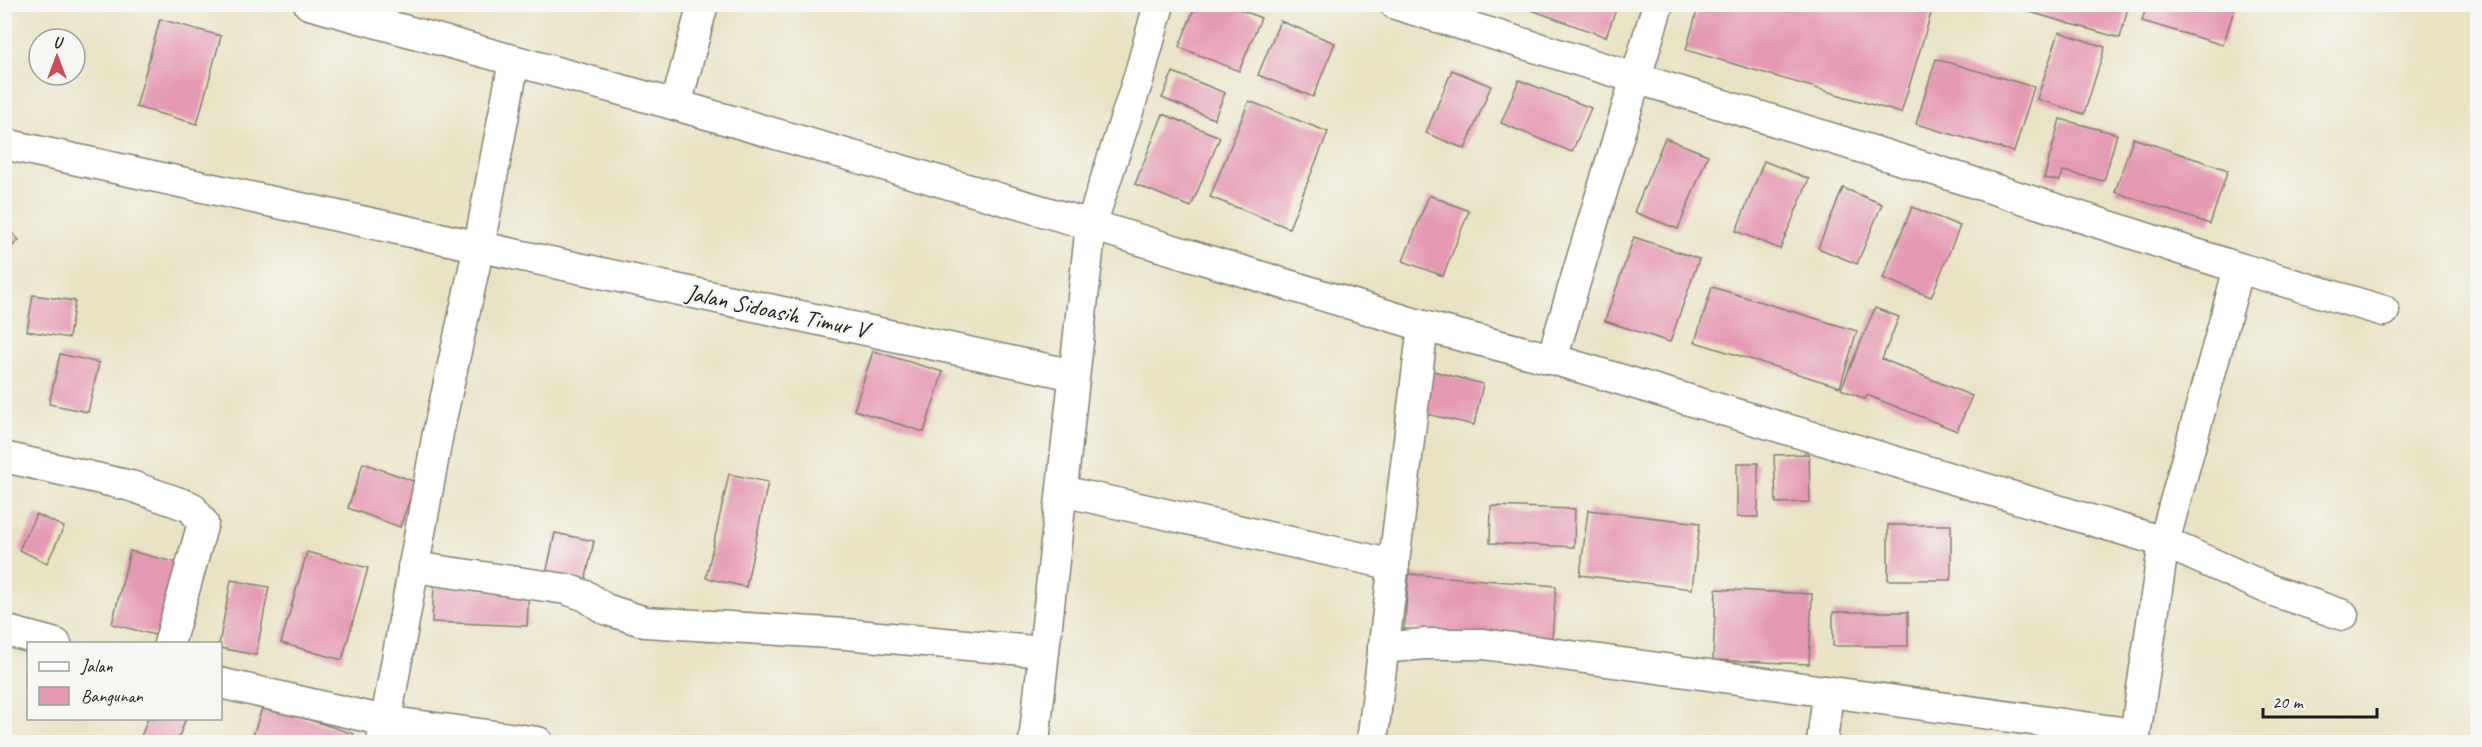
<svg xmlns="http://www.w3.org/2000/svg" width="2482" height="747" viewBox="0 0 2482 747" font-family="Caveat,sans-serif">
<rect width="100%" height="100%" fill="#f6f6f2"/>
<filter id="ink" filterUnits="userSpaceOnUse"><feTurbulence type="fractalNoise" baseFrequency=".0167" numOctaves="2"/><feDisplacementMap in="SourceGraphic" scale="12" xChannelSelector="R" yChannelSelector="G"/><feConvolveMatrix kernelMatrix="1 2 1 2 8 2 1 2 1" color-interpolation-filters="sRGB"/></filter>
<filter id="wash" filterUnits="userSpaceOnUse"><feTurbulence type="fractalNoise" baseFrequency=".008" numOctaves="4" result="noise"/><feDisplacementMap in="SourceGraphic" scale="24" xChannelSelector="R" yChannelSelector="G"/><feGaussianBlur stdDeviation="1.35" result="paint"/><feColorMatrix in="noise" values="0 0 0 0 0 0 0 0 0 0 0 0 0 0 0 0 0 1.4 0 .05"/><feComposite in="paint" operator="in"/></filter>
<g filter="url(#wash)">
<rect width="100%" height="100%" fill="#e9e3c4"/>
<g id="blocks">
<g fill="#e49ab2">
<polygon points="1196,4 1227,4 1261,18 1239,71 1179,47"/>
<polygon points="1515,4 1618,4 1606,37"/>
<polygon points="1699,4 1934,4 1901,113 1686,50"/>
<polygon points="2002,4 2129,4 2120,38"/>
<polygon points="2147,4 2236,4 2223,45 2142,21"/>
<polygon points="160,19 221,36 197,124 136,107"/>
<polygon points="1280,21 1335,43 1313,97 1258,75"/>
<polygon points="2059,32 2105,47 2084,114 2037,99"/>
<polygon points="1936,59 2034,87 2014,152 1916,124"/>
<polygon points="1452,70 1491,86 1465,149 1426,133"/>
<polygon points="1173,72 1225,93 1214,119 1162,98"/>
<polygon points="1519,80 1591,108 1572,152 1501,123"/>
<polygon points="1249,101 1328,132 1289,228 1210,197"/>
<polygon points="1163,114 1220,137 1191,207 1135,184"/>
<polygon points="2060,119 2117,134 2104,181 2063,171 2060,181 2044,178"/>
<polygon points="1665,138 1708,155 1678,229 1634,212"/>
<polygon points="2133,138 2228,170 2210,224 2115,192"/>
<polygon points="1764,161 1809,179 1780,249 1736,231"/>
<polygon points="1843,188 1882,204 1857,264 1818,248"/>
<polygon points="1429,195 1469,211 1443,276 1403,261"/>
<polygon points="1912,207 1960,226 1931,297 1883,278"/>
<polygon points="4,225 19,240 4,254"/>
<polygon points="1634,237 1699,259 1670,342 1605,321"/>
<polygon points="1712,287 1857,331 1840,387 1695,342"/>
<polygon points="33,295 75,301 69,338 27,331"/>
<polygon points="1875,308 1899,317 1882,359 1972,396 1957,431 1867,395 1865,399 1841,389"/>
<polygon points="873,351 943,372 924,432 854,410"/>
<polygon points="60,354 99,363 88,412 49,404"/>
<polygon points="1433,371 1483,384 1474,425 1422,413"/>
<polygon points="1809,454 1810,502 1776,503 1774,455"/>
<polygon points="363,463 416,482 400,527 348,508"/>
<rect x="1737" y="463" width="21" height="54"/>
<polygon points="729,474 768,482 746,587 706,578"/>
<polygon points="1491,506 1575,509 1574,547 1490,543"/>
<polygon points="1588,510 1700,523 1692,589 1580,575"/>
<polygon points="36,514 64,527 47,563 19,550"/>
<rect x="1888" y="525" width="63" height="55"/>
<polygon points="555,533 594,541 585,582 546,574"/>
<polygon points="130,551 178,563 159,636 112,624"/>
<polygon points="307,552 368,568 342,660 281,643"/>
<polygon points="1409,574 1556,586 1552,640 1404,629"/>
<polygon points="231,580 269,587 256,655 220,648 219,644"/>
<polygon points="434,586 529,591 527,626 432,622"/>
<polygon points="1716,589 1812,594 1809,664 1713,660"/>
<rect x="1833" y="612" width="75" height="34"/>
<polygon points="263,705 354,734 352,742 251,742"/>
<polygon points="148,718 186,718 177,742 139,742"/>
</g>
</g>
</g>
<g filter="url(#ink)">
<use href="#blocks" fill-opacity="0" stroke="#828070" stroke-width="1.5"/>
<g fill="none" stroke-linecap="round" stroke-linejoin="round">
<defs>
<g id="minor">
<polyline points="309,4 676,105 1091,225 1423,326 1552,359 2164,542 2134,742"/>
<polyline points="1395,4 1944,173 2239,268 2384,311"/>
<polyline points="676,105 703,4"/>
<polyline points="4,144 1074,375"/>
<polyline points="2239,268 2164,542 2271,590 2343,615"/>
<polyline points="1552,359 1658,4"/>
<polyline points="4,457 131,486 191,507 203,523 169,644"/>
<polyline points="1062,491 1394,565"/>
<polyline points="413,567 566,589 586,596 605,609 645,622 846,634 1044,652"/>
<polyline points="4,630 56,644"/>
<polyline points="1383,648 1424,644 1483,644 2135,734"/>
<polyline points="220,683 385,721 538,742"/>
<polyline points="382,742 438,433 479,246 514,61"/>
<polyline points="1034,742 1091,225 1139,77 1159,4"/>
<polyline points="1372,742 1423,326"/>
<polyline points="1822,742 1828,693"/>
</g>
</defs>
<use href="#minor" stroke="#828070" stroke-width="33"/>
<use href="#minor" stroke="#fff" stroke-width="30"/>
</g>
</g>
<g text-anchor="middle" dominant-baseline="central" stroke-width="4.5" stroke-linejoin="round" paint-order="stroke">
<g font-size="24" fill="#1c1c1c" stroke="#f6f6f2">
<text transform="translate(777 311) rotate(12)">Jalan Sidoasih Timur V</text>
</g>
</g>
<rect width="2482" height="747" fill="none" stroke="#f6f6f2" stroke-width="24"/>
<rect x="27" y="642" width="195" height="78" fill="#f6f6f2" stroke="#9f9f9c" stroke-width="1.5"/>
<rect x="39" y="662" width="30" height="9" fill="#ffffff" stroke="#9f9f9c" stroke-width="1.5"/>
<text x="81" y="672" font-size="18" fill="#1c1c1c">Jalan</text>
<rect x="39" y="687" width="30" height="18" fill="#e49ab2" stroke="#9f9f9c" stroke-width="1.5"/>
<text x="81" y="702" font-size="18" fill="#1c1c1c">Bangunan</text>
<g transform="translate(57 57)"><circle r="28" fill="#f6f6f2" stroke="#9f9f9c" stroke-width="1.5"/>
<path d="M0-4.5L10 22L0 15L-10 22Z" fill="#d1495b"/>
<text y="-9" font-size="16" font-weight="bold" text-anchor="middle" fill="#1c1c1c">U</text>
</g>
<path d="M2263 708v9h114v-9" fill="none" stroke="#1c1c1c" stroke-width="3"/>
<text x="2272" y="708" font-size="18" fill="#1c1c1c" stroke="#f6f6f2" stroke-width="4.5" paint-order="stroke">20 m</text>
</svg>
